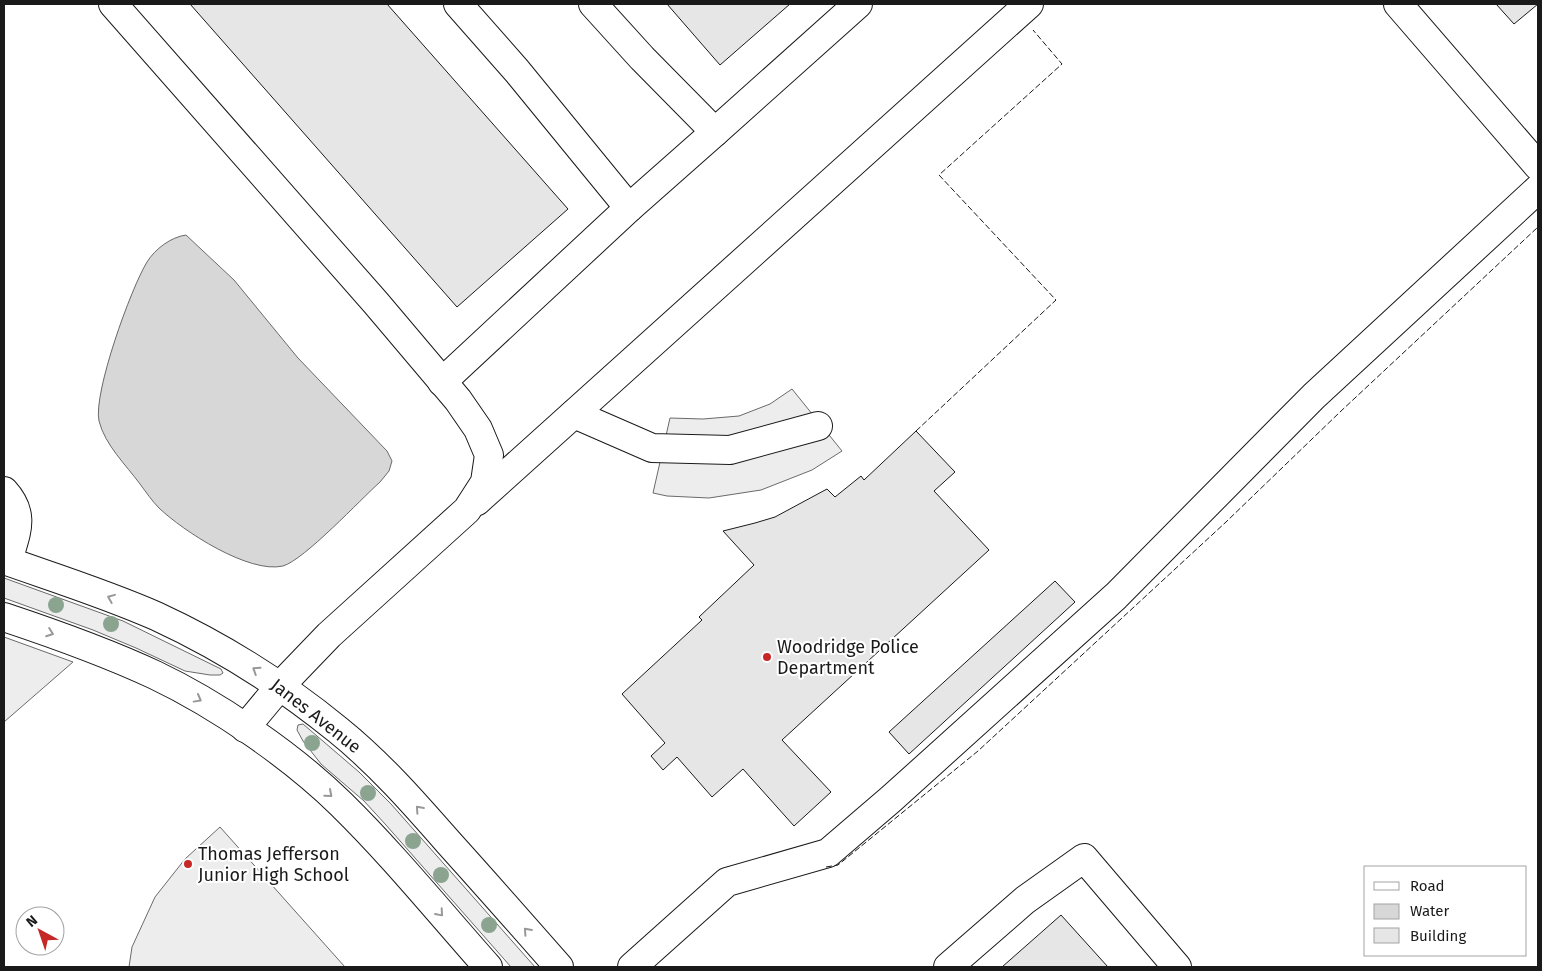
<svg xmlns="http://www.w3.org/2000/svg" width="1542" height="971" viewBox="0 0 1542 971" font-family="'Fira Sans',sans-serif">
<rect width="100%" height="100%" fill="#fff"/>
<g fill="#ededed" stroke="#6a6a6a">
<polygon points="792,389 842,451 812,470 761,490 709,498 667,496 653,493 670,418 703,419 739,416 770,404"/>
<polygon points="4,578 123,621 221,669 223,673 220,675 210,675 185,671 136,648 93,630 4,598"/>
<polygon points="4,637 73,662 4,722"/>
<polygon points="303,724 359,772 391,804 535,967 511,967 386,825 364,801 321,764 303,741 297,730 298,725"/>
<polygon points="220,827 345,967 129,967 132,947 155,897 185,859"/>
</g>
<path fill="#d7d7d7" stroke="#6a6a6a" d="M186,235L234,280L298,358L387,451L392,461L389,471L380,482C361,499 304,560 283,566C249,574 183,531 159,508C152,501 146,492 140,484C126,465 105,445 99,421C93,393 131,288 147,262C155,249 171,237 186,235Z"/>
<g fill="#e6e6e6" stroke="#1a1a1a">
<polygon points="190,4 387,4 568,209 457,307"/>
<polygon points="667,4 790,4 720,65"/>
<polygon points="1496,4 1538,4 1514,24"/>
<polygon points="916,431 955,472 934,491 989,550 782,740 831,792 794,826 743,769 712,797 677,757 663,770 651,756 665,743 622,694 702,620 699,617 754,565 723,531 755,523 775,517 827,489 835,497 861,476 864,480"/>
<polygon points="1055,581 1075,602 909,754 889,732"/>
<polygon points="1061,915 1108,967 1002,967"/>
</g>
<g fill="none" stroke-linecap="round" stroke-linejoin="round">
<defs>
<g id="minor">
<polyline points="113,4 376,303 458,400 478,429 489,455 485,482 467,510 329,635 280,686 245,728"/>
<polyline points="458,4 517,71 629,208 715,132"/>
<polyline points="593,4 642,58 715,132 858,4"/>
<polyline points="1398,4 1538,166"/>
<polyline points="442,382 629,208"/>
<polyline points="574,414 652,448 730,450 818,426"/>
<path d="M4,491C26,515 16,532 8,561"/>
<polyline points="477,501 1029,4"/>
<path d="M4,560C55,578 106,594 156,616C221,646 283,685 338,730C379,763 414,803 449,843C486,884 523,926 559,967"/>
<path d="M4,617C55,634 106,652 155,675C218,705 292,756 341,804C393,855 440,913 488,967"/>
<polyline points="632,967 727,882 828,853 891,799 1116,596 1314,396 1538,189"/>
<polyline points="948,967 1025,900 1084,858 1177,967"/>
</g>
</defs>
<use href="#minor" stroke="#1a1a1a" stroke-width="30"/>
<use href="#minor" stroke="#fff" stroke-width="28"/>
<g stroke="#1a1a1a" stroke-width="1" stroke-dasharray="6 2.5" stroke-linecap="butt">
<polyline points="916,431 1056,300 939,175 1062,64 1033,30"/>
<polyline points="826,867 838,865 978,751 1226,522 1340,412 1538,227"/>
</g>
</g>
<g fill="#8aa48f">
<circle cx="56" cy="605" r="8"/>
<circle cx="111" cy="624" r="8"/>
<circle cx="312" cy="743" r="8"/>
<circle cx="368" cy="793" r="8"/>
<circle cx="413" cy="841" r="8"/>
<circle cx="441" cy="875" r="8"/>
<circle cx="489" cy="925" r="8"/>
</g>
<defs><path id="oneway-chevron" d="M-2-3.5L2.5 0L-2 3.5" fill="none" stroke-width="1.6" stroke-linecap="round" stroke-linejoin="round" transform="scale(1.25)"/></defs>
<g stroke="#989898">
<use href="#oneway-chevron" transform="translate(111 598) rotate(-158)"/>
<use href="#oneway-chevron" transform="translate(50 633) rotate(20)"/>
<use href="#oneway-chevron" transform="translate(256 670) rotate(-147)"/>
<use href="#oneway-chevron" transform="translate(198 699) rotate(29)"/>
<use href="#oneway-chevron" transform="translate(329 794) rotate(41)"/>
<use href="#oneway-chevron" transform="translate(419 809) rotate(-132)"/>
<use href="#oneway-chevron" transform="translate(440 913) rotate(49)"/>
<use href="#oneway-chevron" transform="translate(527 931) rotate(-132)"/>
</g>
<g fill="#c62828" stroke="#fff" stroke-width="2">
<circle cx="767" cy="657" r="5"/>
<circle cx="188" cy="864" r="5"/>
</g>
<g text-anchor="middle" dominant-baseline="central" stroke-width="4" stroke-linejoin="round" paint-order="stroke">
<g font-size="18" fill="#1a1a1a" stroke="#fff" text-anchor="start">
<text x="777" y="647">Woodridge Police<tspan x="777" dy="21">Department</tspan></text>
<text x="198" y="854">Thomas Jefferson<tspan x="198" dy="21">Junior High School</tspan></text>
</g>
<g font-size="18" fill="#1a1a1a" stroke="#fff">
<text transform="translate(316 716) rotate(38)">Janes Avenue</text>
</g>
</g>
<rect width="1542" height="971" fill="none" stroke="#1a1a1a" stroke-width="10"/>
<rect x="1364" y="866" width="162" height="90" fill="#ffffff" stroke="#a3a3a3"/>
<rect x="1374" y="882" width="25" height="8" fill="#ffffff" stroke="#a3a3a3"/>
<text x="1410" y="891" font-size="15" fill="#1a1a1a">Road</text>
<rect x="1374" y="904" width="25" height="15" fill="#d7d7d7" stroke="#a3a3a3"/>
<text x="1410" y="916" font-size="15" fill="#1a1a1a">Water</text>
<rect x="1374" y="928" width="25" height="15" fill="#e6e6e6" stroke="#a3a3a3"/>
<text x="1410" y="941" font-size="15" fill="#1a1a1a">Building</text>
<g transform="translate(40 931) rotate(320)"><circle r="24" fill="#ffffff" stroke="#a3a3a3"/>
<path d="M0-4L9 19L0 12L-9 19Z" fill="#c62828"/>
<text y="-8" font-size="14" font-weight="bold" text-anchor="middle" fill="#1a1a1a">N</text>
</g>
</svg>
